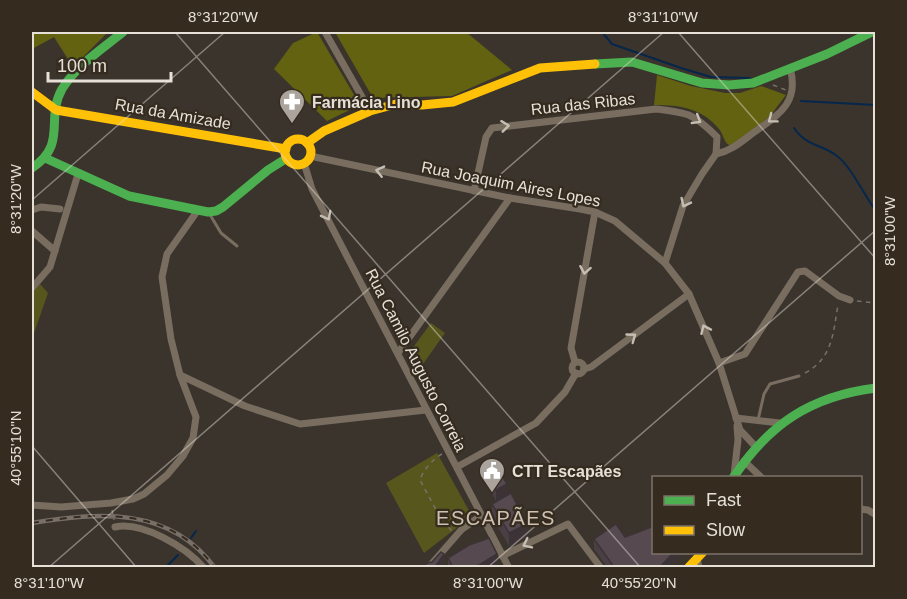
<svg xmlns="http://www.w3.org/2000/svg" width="907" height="599" viewBox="0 0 907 599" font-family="Arial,sans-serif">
<rect width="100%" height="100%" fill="#3a342d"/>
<g fill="#56561d">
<polygon points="40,284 48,293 32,339 32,293"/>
<polygon points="431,323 445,333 423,364 409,353"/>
<polygon points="437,453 472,516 424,553 386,483"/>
</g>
<g fill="#626210">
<polygon points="32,32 108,32 73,67 54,37 34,48 32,44"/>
<polygon points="317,32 360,105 327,121 274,69 293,43"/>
<polygon points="335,32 466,32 512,70 452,96 373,98"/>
<path d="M657,75L691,86L725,93H740L761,86L786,95L770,116L733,145H729C723,141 724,135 719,129C702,108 680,105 654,105Z"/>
</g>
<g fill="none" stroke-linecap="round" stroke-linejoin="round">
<g stroke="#07264b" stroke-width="2">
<polyline points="602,32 612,44 681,68 711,77 750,78"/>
<polyline points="801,101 876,105"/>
<path d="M794,128C807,147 822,144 837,156C851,166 865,197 876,211"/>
<polyline points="191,538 196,531"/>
<polyline points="166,567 178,555"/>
</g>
<g stroke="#797167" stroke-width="1.5" stroke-dasharray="4.5 4.5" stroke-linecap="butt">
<polyline points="773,85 786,90"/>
<polyline points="857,301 876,303"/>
<path d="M805,373C833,358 833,333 838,305"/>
<path d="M442,454C433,459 423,470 420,480L441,519L452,531"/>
<polyline points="112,510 114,520"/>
</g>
<g stroke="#786d5f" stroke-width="3">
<polyline points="209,213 221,233 237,246"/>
<polyline points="758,420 764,394 770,384 799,376"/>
</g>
<g stroke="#786d5f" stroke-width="7">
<polyline points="325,32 370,111"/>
<polyline points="310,156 510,198 580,209 595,212 615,221 665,263 689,294 719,363 740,430 756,447"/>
<polyline points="304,163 312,189 509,568"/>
<path d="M474,191L486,137L492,128L656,109C688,113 693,113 717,137L716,154"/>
<polyline points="32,210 41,207 60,209"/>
<polyline points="32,231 55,251"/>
<path d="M665,263L683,206L702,174L716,154C731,151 741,142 753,133C778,115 800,103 790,68"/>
<polyline points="32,288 50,267 78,174"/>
<polyline points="398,353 510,198"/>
<circle cx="578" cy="368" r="6"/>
<polyline points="575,362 571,348 595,212"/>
<polyline points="719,363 745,354 798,272 805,271 839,296 850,300"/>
<polyline points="584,369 591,367 689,294"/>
<polyline points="180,375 245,406 300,424 426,410"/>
<polyline points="736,418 780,423"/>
<polyline points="744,461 762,478"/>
<polyline points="457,467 536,423 565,392 576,373"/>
<polyline points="734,475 738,440 737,426"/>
<polyline points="32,505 61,507 111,503 133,499 144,494 167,475 183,456 193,438 196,417 180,375 171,339 162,277 167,254 198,210"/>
<polyline points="860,509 868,510 876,515"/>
<path d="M115,527C142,521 186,547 204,568"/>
<polyline points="502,556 568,524 601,568"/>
<polyline points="697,558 699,568"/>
<polyline points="428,568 462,529 481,516"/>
</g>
<g stroke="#4caf50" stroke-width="9">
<polyline points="595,64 632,62 702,83 729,85 753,83 827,54 872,32"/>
<polyline points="45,158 129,196 208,212 216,211 223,207 268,170 287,158"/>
<path d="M32,168C68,144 45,119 62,89C76,66 102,49 123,32"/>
<path d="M733,478C769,424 811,396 876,388"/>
</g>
<g stroke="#ffc107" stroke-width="9">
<polyline points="32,92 56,110 286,149"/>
<circle cx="298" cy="152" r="13"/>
<polyline points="307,143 324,131 370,111 396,104 422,105 453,102 540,68 595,64"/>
<polyline points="688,568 703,552"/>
</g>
<defs>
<path id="rail" d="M32,523C98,512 170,506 215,568"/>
</defs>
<use href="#rail" stroke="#787068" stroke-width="4.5"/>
<use href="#rail" stroke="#352b1e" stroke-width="2" stroke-dasharray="7" stroke-linecap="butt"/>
</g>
<g fill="#4a3f44">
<polygon points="486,460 507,495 496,501 484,479 484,469 486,468"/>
<polygon points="492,504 527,537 509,546 492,517"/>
<polygon points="625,537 683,552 683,553 670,567 607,567 594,549 594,539"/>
<polygon points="448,558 497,567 448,567"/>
</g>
<g fill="#3c3337">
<polygon points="507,484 507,495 496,501 496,490"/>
<polygon points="527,524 527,537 509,546 509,533"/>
<polygon points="674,552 683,553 670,567 660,567"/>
<polygon points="444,554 444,565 442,567 435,567"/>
<polygon points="497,554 497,567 473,567"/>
</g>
<g fill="#56494f" stroke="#3c3337" stroke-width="1.5">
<polygon points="491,457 507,484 496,490 484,469 489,466 486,460"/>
<polygon points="511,493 527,524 509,533 492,504"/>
<polygon points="616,524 625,537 654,526 654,552 674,552 660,567 614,567 594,539"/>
<polygon points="489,538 497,554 479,565 473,567 453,567 448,558 469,545"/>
<polygon points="441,552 444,554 435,567 424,567 427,563 432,562"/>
</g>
<defs><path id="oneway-chevron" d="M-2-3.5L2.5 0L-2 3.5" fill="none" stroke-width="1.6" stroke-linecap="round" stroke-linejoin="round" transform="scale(1.5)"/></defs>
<g stroke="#c5beb3">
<use href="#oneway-chevron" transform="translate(772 119) rotate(143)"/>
<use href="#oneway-chevron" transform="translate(697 120) rotate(31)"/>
<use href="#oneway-chevron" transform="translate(505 126) rotate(-7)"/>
<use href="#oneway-chevron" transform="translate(380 171) rotate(-167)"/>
<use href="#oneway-chevron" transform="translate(685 203) rotate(116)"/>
<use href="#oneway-chevron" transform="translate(327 216) rotate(62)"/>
<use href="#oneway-chevron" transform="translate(585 270) rotate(100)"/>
<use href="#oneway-chevron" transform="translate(705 329) rotate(-114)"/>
<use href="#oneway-chevron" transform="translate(632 337) rotate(-36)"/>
<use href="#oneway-chevron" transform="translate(527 544) rotate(154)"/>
</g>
<path fill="none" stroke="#e6e0d7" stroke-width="1.5" stroke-opacity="0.45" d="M175,32L641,568M678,32L876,259M32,200L225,32M32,446L137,568M48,568L664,32M487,568L876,230"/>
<defs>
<symbol id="pharmacy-pin" viewBox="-11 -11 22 30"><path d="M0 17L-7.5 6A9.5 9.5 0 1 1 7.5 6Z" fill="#aaa49c" stroke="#352b1e"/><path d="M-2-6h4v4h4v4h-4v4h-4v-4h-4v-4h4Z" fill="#fff"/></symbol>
<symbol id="civic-pin" viewBox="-11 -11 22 30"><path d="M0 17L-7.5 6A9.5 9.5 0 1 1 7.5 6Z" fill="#aaa49c" stroke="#352b1e"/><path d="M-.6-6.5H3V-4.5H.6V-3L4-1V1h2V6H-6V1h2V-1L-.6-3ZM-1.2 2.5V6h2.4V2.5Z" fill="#fff"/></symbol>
</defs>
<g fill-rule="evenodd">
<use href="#pharmacy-pin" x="277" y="87" width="30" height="40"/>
<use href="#civic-pin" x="477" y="456" width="30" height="40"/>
</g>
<g text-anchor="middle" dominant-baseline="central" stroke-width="4.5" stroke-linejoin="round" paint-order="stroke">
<g font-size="16" font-weight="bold" fill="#e6e0d7" stroke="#352b1e" text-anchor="start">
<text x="312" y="102">Farmácia Lino</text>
<text x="512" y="471">CTT Escapães</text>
</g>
<g font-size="16" fill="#e6e0d7" stroke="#352b1e">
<text transform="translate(583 104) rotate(-6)">Rua das Ribas</text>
<text transform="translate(173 114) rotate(10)">Rua da Amizade</text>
<text transform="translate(511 184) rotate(11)">Rua Joaquim Aires Lopes</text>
<text transform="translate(416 360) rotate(63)">Rua Camilo Augusto Correia</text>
</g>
<g font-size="20" letter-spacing="1.5" fill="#cec1b1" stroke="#352b1e">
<text x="496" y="518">ESCAPÃES</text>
</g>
</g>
<rect width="907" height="599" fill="none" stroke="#352b1e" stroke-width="66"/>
<rect x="652" y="476" width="210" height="78" fill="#352b1e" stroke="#7c7368" stroke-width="1.5"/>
<rect x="664" y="496" width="30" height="9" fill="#4caf50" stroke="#7c7368" stroke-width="1.5"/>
<text x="706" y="506" font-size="18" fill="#e6e0d7">Fast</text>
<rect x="664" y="526" width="30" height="9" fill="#ffc107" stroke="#7c7368" stroke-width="1.5"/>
<text x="706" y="536" font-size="18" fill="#e6e0d7">Slow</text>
<path d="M48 72v9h123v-9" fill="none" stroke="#e6e0d7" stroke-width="3"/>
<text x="57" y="72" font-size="18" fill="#e6e0d7" stroke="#352b1e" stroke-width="4.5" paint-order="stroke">100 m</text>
<rect x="33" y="33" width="841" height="533" fill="none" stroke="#e6e0d7" stroke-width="2"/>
<g font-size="15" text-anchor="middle" fill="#e6e0d7">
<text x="223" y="22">8°31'20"W</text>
<text x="663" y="22">8°31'10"W</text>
<text transform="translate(16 199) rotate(-90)" y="5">8°31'20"W</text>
<text transform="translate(890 231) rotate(-90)" y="5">8°31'00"W</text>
<text transform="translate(16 448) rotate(-90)" y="5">40°55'10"N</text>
<text x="49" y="588">8°31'10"W</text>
<text x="488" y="588">8°31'00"W</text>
<text x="639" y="588">40°55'20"N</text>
</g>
</svg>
